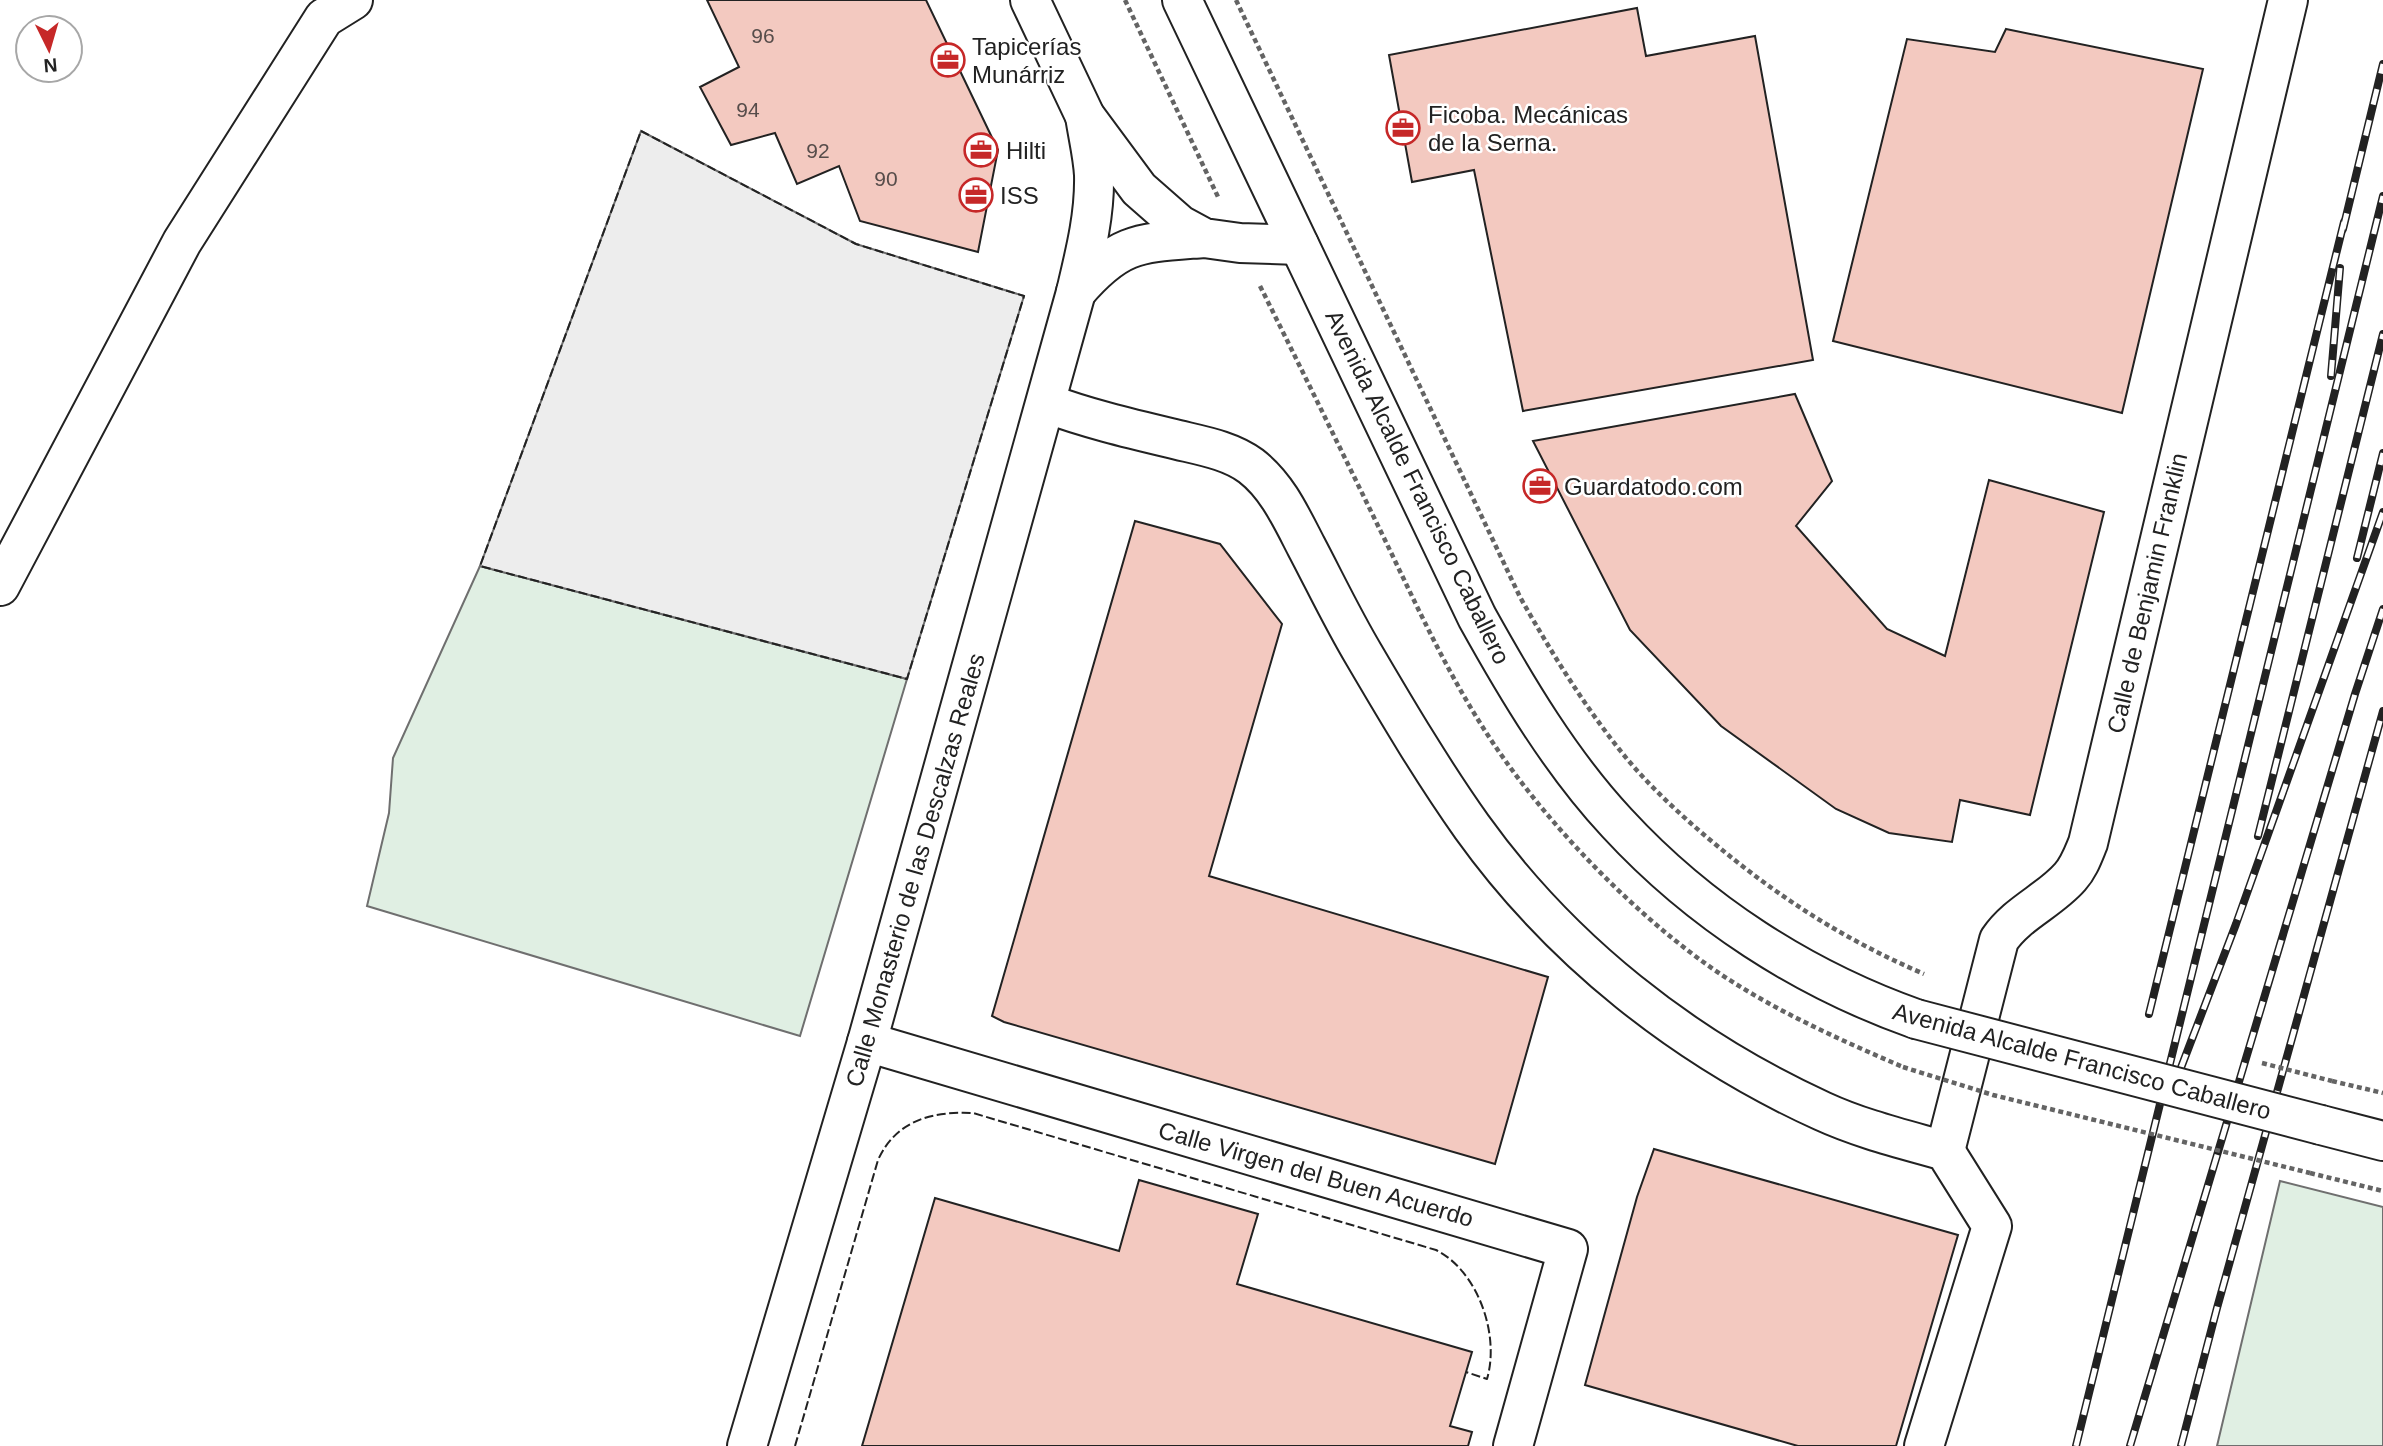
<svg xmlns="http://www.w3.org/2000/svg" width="2383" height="1446" viewBox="0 0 2383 1446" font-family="Helvetica,sans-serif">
<rect width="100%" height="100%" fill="#fff"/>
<g fill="#e0efe3" stroke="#6f6f6f" stroke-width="2">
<polygon points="480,566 907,679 800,1036 367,906 389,813 393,758"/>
<polygon points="2280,1181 2383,1207 2383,1446 2217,1446"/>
</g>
<polygon fill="#ededed" stroke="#6f6f6f" stroke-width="2" points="641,131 856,244 1024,296 907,679 480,566"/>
<g fill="#f3c9c0" stroke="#222" stroke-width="2">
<polygon points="707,0 926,0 998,150 978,252 860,221 839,166 797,184 775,133 731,145 700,87 739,67"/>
<polygon points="1637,8 1646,56 1755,36 1813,360 1523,411 1474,170 1412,182 1389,55"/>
<polygon points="2006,29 2203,69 2122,413 1833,341 1907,39 1995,52"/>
<polygon points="1795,394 1832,481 1796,526 1887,629 1945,656 1989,480 2104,512 2030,815 1960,800 1952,842 1889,833 1836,809 1721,726 1630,630 1533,441"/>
<polygon points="1135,521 1220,544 1282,624 1209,876 1548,977 1495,1164 1004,1022 992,1016"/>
<polygon points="1654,1149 1958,1235 1896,1446 1798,1446 1585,1385 1637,1197"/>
<polygon points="1139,1180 1258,1214 1237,1284 1472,1352 1450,1426 1472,1432 1468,1446 862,1446 935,1198 1119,1251"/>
</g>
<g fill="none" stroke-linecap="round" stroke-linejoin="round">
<defs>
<g id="street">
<polyline points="1030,0 1085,116 1139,189 1180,225 1204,238 1240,243 1299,245"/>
<path d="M1076,292C1120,241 1139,243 1204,238"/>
<path d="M1046,403C1086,418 1128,428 1170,438C1197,445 1228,449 1251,466C1277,486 1291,517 1306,546C1325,582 1343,620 1364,655C1398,713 1433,772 1472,827C1561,951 1684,1048 1822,1111C1861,1129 1903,1139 1945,1151L1992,1226L1924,1446"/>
<polyline points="0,586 182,242 324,18 353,0"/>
<polyline points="867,1042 1568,1249 1513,1446"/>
<path d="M1945,1151L1999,940C2017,913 2049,901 2070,877C2079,867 2083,855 2088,843L2288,0"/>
<path d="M747,1446L867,1042L1076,292C1085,254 1095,215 1094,175C1093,156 1088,136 1085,116"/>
</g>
<g id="secondary">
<path d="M1182,0L1477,617C1517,689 1561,763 1617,823C1699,912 1803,979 1916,1019"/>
<polyline points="2321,1125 2383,1141"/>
</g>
</defs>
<use href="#street" stroke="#222" stroke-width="42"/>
<use href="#secondary" stroke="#222" stroke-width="42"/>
<g stroke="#646464" stroke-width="4.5" stroke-dasharray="5 3.5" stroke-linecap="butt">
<polyline points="1125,0 1219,199"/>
<path d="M1236,0L1520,597C1550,650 1581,701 1619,749C1645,782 1676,811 1709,839C1778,897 1841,938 1924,974"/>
<path d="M1260,286C1302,370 1343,454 1384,538C1415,602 1444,666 1482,726C1536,812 1624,905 1706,964C1766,1007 1836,1038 1903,1067"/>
<polyline points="2332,1081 2383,1093"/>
<polyline points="2310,1173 2383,1191"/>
</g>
<use href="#street" stroke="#fff" stroke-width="38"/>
<use href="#secondary" stroke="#fff" stroke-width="38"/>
<defs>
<g id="rail">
<polyline points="2343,229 2383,64"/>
<polyline points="2331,376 2340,268"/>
<polyline points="2357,558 2383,453"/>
<polyline points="2258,836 2383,334"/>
<polyline points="2149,1014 2344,222"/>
<polyline points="2169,1099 2236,924 2383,512"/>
<polyline points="2076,1446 2383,196"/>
<polyline points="2130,1446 2355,694 2383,609"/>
<polyline points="2181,1446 2217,1308 2383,711"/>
</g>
</defs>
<use href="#rail" stroke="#222" stroke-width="8"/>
<use href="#rail" stroke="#fff" stroke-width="5" stroke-dasharray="16" stroke-linecap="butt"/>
<defs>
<polyline id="secondary-bridge" points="1916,1019 2321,1125"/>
</defs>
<use href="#secondary-bridge" stroke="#222" stroke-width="42" stroke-linecap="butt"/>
<g stroke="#646464" stroke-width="4.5" stroke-dasharray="5 3.5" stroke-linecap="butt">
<polyline points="2262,1063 2332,1081"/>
<polyline points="1903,1067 1993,1095 2310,1173"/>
</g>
<use href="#secondary-bridge" stroke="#fff" stroke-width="38"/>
<g stroke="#222" stroke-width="2" stroke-dasharray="9 3.5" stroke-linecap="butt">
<polygon points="641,131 856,244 1024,296 907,679 480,566"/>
<path d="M795,1446L878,1160C896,1120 933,1111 973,1113L1436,1250C1478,1271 1500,1335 1487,1379L1466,1372"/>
</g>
</g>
<defs>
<symbol id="office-ring" viewBox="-11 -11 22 22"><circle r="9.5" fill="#fff" stroke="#c62828" stroke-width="1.5"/><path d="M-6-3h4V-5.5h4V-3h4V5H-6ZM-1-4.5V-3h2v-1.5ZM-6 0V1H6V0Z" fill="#c62828"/></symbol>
</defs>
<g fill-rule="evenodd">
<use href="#office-ring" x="929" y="41" width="38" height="38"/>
<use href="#office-ring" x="1384" y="109" width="38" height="38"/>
<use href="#office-ring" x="962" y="131" width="38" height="38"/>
<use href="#office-ring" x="957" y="176" width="38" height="38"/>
<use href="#office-ring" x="1521" y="467" width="38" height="38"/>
</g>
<g text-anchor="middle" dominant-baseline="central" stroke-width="5" stroke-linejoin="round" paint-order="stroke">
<g font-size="21" fill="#564c4a">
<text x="763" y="35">96</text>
<text x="748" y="109">94</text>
<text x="818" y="150">92</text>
<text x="886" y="178">90</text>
</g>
<g font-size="24" fill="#222" stroke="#fff" text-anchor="start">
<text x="972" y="46">Tapicerías<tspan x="972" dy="28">Munárriz</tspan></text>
<text x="1428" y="114">Ficoba. Mecánicas<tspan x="1428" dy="28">de la Serna.</tspan></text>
<text x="1006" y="150">Hilti</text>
<text x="1000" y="195">ISS</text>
<text x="1564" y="486">Guardatodo.com</text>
</g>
<g font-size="24" fill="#222" stroke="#fff">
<text transform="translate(1418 487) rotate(64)">Avenida Alcalde Francisco Caballero</text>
<text transform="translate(2147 593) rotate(-77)">Calle de Benjamin Franklin</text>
<text transform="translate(915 870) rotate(-74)">Calle Monasterio de las Descalzas Reales</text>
<text transform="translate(2082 1061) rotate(15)">Avenida Alcalde Francisco Caballero</text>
<text transform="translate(1316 1174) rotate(16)">Calle Virgen del Buen Acuerdo</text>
</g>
</g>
<g transform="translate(49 49) rotate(175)"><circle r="33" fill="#ffffff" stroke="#a7a7a7" stroke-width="2"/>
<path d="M0-5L12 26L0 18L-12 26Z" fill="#c62828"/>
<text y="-10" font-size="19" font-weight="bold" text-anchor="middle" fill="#222222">N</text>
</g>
</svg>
